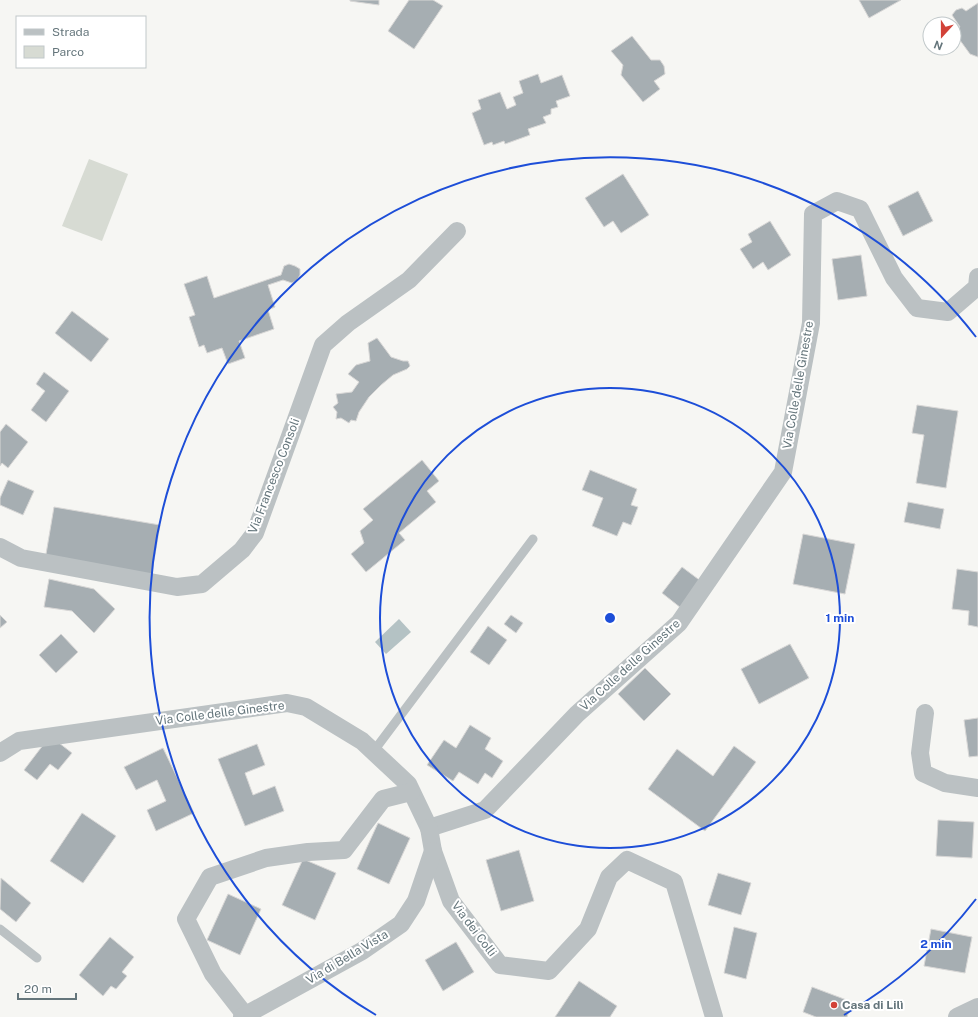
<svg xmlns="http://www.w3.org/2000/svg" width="978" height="1017" viewBox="0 0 978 1017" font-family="'Public Sans',sans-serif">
<rect width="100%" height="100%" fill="#f6f6f3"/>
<polygon fill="#d7dbd3" points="89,159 128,174 102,241 62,226"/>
<polygon fill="#b4c2c4" points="399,619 411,632 386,654 375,642"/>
<g fill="#a6aeb2" stroke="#d8d7d6">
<polygon points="350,0 379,0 379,5 350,1"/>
<polygon points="409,0 433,0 443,6 414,49 388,31"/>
<polygon points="859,0 901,0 869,18"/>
<polygon points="978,3 978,57 970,54 954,32 960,27 952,15 956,10 962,8 966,11"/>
<polygon points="632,36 651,60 660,60 664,66 665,74 654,81 660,89 643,102 621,75 623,65 611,51"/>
<polygon points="538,74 541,83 562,75 570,96 556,101 558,107 551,109 551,114 543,117 546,123 528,129 530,135 505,144 504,141 493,145 492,142 484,145 472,113 481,109 478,100 500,92 507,109 516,105 513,97 523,93 519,81"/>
<polygon points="623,174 649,215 621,233 613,221 604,227 585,198"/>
<polygon points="918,191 933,221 903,236 888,206"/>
<polygon points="770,221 791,255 768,270 763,262 753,269 740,249 752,242 748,234"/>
<polygon points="861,255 867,296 838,300 832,259"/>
<polygon points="289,264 295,266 300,269 300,275 297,280 292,283 283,280 268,285 275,307 268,310 274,329 239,341 245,358 228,364 222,348 207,353 204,345 199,347 189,317 195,315 184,284 207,276 214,298 281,275 284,266"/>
<polygon points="72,311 109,339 91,362 55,333"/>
<polygon points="377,338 391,357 403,361 408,361 410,366 407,369 393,375 381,385 369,397 359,412 356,421 351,420 349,423 341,418 336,419 337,412 333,407 338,403 336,394 352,392 359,382 348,374 356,365 370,361 368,343"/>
<polygon points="44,372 69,391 46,422 31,410 45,391 36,384"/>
<polygon points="917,405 958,411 946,488 916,483 924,435 912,433"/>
<polygon points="6,424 28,442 8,468 2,463 0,466 0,432"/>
<polygon points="422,460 439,481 427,491 436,502 399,533 405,540 366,572 351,554 364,543 360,531 373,520 363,509"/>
<polygon points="590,470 637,489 631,505 638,507 631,525 623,522 617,536 592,526 603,498 582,490"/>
<polygon points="8,480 34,491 23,515 0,505 0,498"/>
<polygon points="908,502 944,509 940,529 904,522"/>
<polygon points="54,507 160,525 151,578 45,560"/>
<polygon points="803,534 855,544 845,594 793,584"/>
<polygon points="682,567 702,582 681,608 662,593"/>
<polygon points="957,569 978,572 978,627 968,625 969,611 952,609"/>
<polygon points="49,579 94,589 115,609 94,633 72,611 44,607"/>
<polygon points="0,615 7,622 0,628"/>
<polygon points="511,615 523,623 516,633 504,624"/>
<polygon points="488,626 507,640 489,665 470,652"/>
<polygon points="61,634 78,652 56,673 39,655"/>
<polygon points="790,644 809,678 759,704 741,669"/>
<polygon points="645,668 671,694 644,721 618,694"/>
<polygon points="978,718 978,756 969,757 964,720"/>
<polygon points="470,725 491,738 485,749 503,761 492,778 485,773 478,784 459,772 453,781 427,765 444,740 456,748"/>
<polygon points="50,736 72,753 58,770 50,764 37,780 24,770"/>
<polygon points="257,744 265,765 245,773 253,795 275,786 284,811 245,826 218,759"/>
<polygon points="734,746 756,762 705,831 648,789 677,749 713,776"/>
<polygon points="163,748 194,813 156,831 147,810 166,801 157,780 136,790 124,767"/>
<polygon points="82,813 116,836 83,883 50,861"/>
<polygon points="938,820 974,822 972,858 936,856"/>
<polygon points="378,823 410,838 389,884 357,869"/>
<polygon points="519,850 534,901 501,911 486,860"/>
<polygon points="303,859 336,873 315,920 282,905"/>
<polygon points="718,873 751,883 741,915 708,905"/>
<polygon points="1,878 31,903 16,922 0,909"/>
<polygon points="228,894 261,909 240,955 207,940"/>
<polygon points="734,927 757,933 746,979 724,973"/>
<polygon points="931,929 972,937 965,973 924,966"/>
<polygon points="110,937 134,957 122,972 127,976 116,989 111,986 103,996 79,975"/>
<polygon points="456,942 474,972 443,991 425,960"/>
<polygon points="579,981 617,1006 610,1017 555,1017"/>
<polygon points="812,987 852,1002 847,1017 816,1017 803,1012"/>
</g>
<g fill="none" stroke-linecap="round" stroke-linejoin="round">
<g stroke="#bbc1c3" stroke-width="9">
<polyline points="373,752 533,539"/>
<polyline points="0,929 37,958"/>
</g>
<g stroke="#bbc1c3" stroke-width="18">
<polyline points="0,547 21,558 177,587 202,584 242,550 255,533 323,345 348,323 409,280 457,231"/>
<polyline points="925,713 920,753 923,773 945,783 978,788"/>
<polyline points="0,753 19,741 287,703 306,707 362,741 408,784 429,828 485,810 577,714 679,623 783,472 811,323 813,214 837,201 860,209 894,278 917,308 948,312 977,287 978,277"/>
<polyline points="429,828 433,851 451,901 500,965 549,971 588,929 609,877 627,860 674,882 714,1017"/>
<polyline points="245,1015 213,974 186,919 210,877 266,858 308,852 344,850 383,799 411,792"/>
<polyline points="242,1017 362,951 401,924 416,901 433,851"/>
<polyline points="957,1017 978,1007"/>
</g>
</g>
<g fill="none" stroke="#1d4ed8" stroke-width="2">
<circle cx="610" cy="618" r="230"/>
<path d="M976 899A461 461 0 0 1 844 1015M376 1015A461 461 0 1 1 976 337"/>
</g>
<circle fill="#d24238" stroke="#fff" stroke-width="1.5" cx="834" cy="1005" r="4"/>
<g text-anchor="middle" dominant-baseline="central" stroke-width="4" stroke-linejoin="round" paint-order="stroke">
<g font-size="12" fill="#64757b" stroke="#fff">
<text transform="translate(798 385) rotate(-80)">Via Colle delle Ginestre</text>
<text transform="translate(274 476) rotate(-69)">Via Francesco Consoli</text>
<text transform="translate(630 665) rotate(-42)">Via Colle delle Ginestre</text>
<text transform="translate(220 713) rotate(-7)">Via Colle delle Ginestre</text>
<text transform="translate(474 929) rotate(53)">Via dei Colli</text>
<text transform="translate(347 957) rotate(-31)">Via di Bella Vista</text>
</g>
<g font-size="12" font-weight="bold" fill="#64757b" stroke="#fff" text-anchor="start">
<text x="842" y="1005">Casa di Lilì</text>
</g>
</g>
<circle cx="610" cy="618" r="6" fill="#1d4ed8" stroke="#fff" stroke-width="2"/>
<g font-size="12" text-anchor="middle" font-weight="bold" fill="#1d4ed8" stroke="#fff" stroke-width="4" stroke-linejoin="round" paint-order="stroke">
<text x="840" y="622">1 min</text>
<text x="936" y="948">2 min</text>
</g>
<rect x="16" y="16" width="130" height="52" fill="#ffffff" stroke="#c1c8ca"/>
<rect x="24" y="29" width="20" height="6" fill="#bbc1c3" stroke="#c1c8ca"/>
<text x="52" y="36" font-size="12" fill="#64757b">Strada</text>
<rect x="24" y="46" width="20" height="12" fill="#d7dbd3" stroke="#c1c8ca"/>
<text x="52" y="56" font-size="12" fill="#64757b">Parco</text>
<g transform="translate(942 36) rotate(201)"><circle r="19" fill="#ffffff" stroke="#c1c8ca"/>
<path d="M0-3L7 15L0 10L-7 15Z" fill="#d24238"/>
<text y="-6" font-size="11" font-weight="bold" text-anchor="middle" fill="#64757b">N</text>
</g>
<path d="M18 993v6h58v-6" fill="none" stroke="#64757b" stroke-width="2"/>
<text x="24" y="993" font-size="12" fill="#64757b" stroke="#ffffff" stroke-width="3" paint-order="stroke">20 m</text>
</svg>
